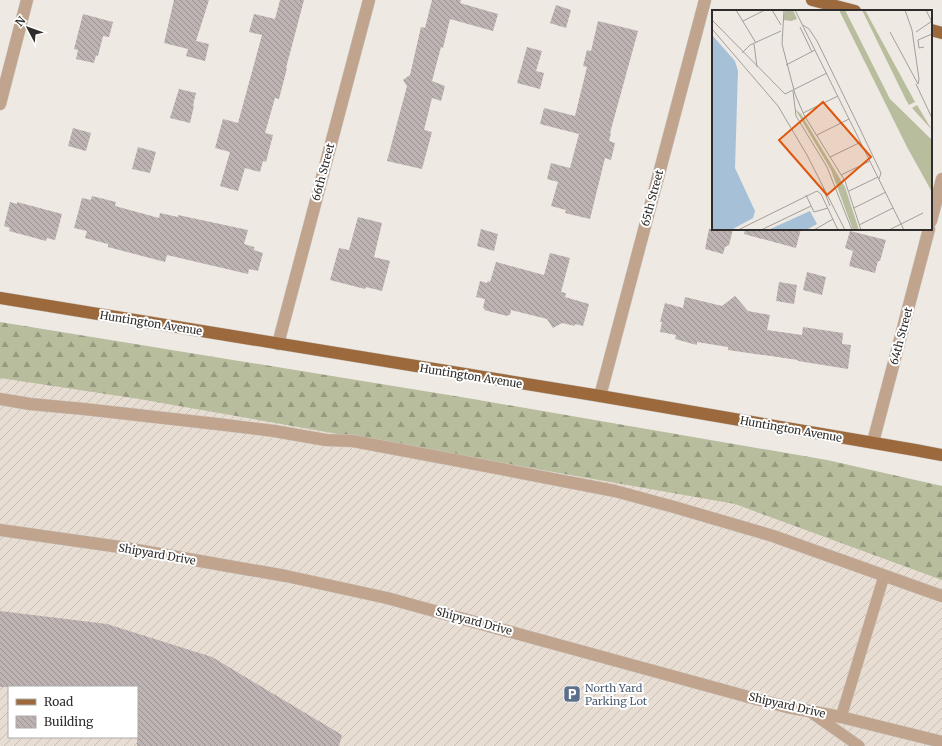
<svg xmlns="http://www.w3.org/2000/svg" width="942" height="746" viewBox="0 0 942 746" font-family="Merriweather,serif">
<defs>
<pattern id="industrial-furrows" width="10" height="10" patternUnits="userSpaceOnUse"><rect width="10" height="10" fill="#e8ddd2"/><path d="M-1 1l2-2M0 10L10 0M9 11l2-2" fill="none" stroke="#c7beb4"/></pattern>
<pattern id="forest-firs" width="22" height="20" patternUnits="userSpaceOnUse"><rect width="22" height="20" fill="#b8bd9d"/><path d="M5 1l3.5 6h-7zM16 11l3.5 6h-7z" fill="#969a80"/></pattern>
<pattern id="building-back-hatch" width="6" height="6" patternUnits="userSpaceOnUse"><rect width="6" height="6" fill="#bcb3b2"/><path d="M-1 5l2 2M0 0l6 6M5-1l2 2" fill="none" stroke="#999291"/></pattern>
</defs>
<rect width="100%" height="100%" fill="#eee9e3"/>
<path fill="url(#industrial-furrows)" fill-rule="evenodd" d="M0,344L942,493V746H0ZM9,687H137V737H9Z"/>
<polygon fill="url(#forest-firs)" points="0,322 473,399 827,460 942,486 942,580 735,504 139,399 0,378"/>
<g fill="url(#building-back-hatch)">
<polygon points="174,0 209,0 196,41 209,44 205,61 186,56 188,49 164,43"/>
<polygon points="280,0 304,0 286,68 287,68 279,99 275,98 265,133 273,135 266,162 263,161 260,172 245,168 238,191 220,186 230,152 215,148 223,119 238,123 262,35 249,32 254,14 275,19"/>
<polygon points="432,0 461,0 460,3 498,14 493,31 450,19 443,48 441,47 432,81 445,86 441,101 432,98 424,130 432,132 422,169 387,161 407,86 403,80 410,75 421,27 425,28"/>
<polygon points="556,5 571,10 566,28 550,23"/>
<polygon points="83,14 113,22 109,37 103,36 98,56 96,55 94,63 76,59 78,50 74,49"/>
<polygon points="598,21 638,31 610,133 611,133 609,141 615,143 611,160 605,158 590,219 565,213 566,210 551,206 558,182 547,179 551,163 570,168 579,134 540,124 544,108 575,116 587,67 583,66 587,50 591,51"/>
<polygon points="527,47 542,51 536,71 544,73 540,89 517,83"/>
<polygon points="179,89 196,93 193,105 194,106 190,123 170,118"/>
<polygon points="73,128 91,133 86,151 68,146"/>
<polygon points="138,147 156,152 150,173 132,169"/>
<polygon points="92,196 116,202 115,206 159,218 160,213 178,217 178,215 248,230 244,244 254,247 254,250 263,253 258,271 249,269 248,274 167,255 165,262 108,247 108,244 85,238 87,231 74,228 82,198 91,200"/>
<polygon points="10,202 17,204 17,202 62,214 55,240 47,238 46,241 9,231 10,228 4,226"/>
<polygon points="358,217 382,223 374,257 390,261 382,291 366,287 365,289 330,280 339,248 349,250"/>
<polygon points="481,229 498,234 494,251 477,246"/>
<polygon points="709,229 733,229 729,245 725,247 723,254 705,249"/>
<polygon points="745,229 801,229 796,248 744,234"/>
<polygon points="850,231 886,240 880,261 878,261 875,273 849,266 853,251 845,248"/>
<polygon points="550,253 570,258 561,292 566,293 565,297 589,304 583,326 575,324 575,326 562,323 553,328 547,319 511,310 510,315 508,315 507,316 484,310 485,309 483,308 485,299 476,297 480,281 487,283 488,281 490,282 496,262 544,275"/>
<polygon points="807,272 826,277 822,295 803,290"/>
<polygon points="779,282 797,285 794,304 776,301"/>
<polygon points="735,296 748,311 770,315 767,330 802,335 803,327 843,333 842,344 851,345 848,369 798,361 798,360 728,350 728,347 697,342 697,345 675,339 676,335 660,332 662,322 660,322 665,303 683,308 685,297 722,306"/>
<polygon points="0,611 107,624 212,657 342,735 339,746 137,746 137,687 0,687"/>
</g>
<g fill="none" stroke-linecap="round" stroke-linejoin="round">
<defs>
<g id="lane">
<polyline points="809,711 859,746"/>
<polyline points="841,717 884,576"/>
</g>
<g id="street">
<polyline points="0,104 27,0"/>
<polyline points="931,221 942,179"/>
<polyline points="278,344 369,0"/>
<polyline points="600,396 705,0"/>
<polyline points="0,399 30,404 84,409 217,424 274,431 326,440 353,441 465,462 615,491 674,507 773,536 942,596"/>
<polyline points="873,442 929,229"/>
<polyline points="0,530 120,547 234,567 286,576 387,598 745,696 787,707 841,717 942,742"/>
</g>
<g id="primary">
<polyline points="812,0 855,11"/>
<polyline points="931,30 942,33"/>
<polyline points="0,298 600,396 915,450 942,455"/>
</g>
</defs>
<use href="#lane" stroke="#ccc7c2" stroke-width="12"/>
<use href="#street" stroke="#ccc7c2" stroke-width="13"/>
<use href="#primary" stroke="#ccc7c2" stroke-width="13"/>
<use href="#lane" stroke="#c1a48d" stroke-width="11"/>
<use href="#street" stroke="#c1a48d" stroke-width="12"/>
<use href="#primary" stroke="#9b693c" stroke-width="12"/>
</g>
<defs>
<symbol id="parking-square" viewBox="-11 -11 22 22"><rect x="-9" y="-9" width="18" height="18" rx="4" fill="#5c6f8a" stroke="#fff"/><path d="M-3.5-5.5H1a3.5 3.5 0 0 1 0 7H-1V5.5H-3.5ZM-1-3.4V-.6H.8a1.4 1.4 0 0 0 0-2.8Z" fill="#fff"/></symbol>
</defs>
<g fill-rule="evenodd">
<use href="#parking-square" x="562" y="684" width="20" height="20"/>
</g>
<g text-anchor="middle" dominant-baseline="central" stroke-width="4" stroke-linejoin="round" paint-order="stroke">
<g font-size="11" fill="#2f2d2b" stroke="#fff">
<text transform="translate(323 172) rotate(-75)">66th Street</text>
<text transform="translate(652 198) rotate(-75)">65th Street</text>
<text transform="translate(151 323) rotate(9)">Huntington Avenue</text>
<text transform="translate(901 336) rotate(-75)">64th Street</text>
<text transform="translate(471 376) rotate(9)">Huntington Avenue</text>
<text transform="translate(791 429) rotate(10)">Huntington Avenue</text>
<text transform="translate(157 554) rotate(10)">Shipyard Drive</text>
<text transform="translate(474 621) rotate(15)">Shipyard Drive</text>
<text transform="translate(787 705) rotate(13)">Shipyard Drive</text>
</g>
<g font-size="11" fill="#4e5e75" stroke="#fff" text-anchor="start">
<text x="585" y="688">North Yard<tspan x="585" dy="13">Parking Lot</tspan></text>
</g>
</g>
<g transform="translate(712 10)">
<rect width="220" height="220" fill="#eee9e3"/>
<path d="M127,0H133L178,89L220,130V182L195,137ZM150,0H153L203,92L197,95L194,90ZM205,95L220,120L200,98ZM83,99L89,104L133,177L147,220H141L119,160Z" fill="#b8bd9d"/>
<path d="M73,0H81L85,9L79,11L71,10Z" fill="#b7bb9f"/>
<path d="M0,25L23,51L26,61L23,158L43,201L41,208L19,220H0ZM98,201L105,214L94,220H56Z" fill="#a6c0d8"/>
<path fill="none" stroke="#a29e99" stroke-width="1" d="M24,0L44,33M60,0L69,15M72,0L70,34L83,84L92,105L133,171L149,220M83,0L192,220M214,0L220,12M0,10L73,84L115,63M31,11L53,0M91,15L97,19L105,31L148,119L169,163L167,169M88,17L100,42M0,19L66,96L95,145L133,220M178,22L206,74L207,69L200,20L193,0M204,22L220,11M42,34L45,57M212,37L207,38L206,30L220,24M30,43L38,35L69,21M74,55L103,40M204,74L220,108M81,81L84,106L115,157L140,220M91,103L126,86M105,125L137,109M118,147L149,132M129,165L158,151M111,178L118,196M137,181L166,167M94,185L102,202L116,198M142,198L174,182M147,215L181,198M26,220L105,181L109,184L126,220M49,220L99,196M102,220L121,209M177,220L211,203"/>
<path fill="#df570e" fill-opacity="0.15" stroke="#df570e" stroke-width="2" d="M111,92L159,147L115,185L67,130Z"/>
<rect width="220" height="220" fill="none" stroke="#2f2d2b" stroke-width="2"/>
</g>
<rect x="8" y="686" width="130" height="52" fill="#ffffff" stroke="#acabaa"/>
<rect x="16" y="699" width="20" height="6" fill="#9b693c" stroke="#acabaa"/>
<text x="44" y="706" font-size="12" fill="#2f2d2b">Road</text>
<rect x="16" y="716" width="20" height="12" fill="url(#building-back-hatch)" stroke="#acabaa"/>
<text x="44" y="726" font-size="12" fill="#2f2d2b">Building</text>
<g transform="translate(28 28) rotate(311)" stroke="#ffffff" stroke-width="3" paint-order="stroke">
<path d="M0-3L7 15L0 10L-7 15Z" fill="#2f2d2b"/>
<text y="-6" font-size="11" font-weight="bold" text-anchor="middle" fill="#2f2d2b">N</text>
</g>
</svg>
